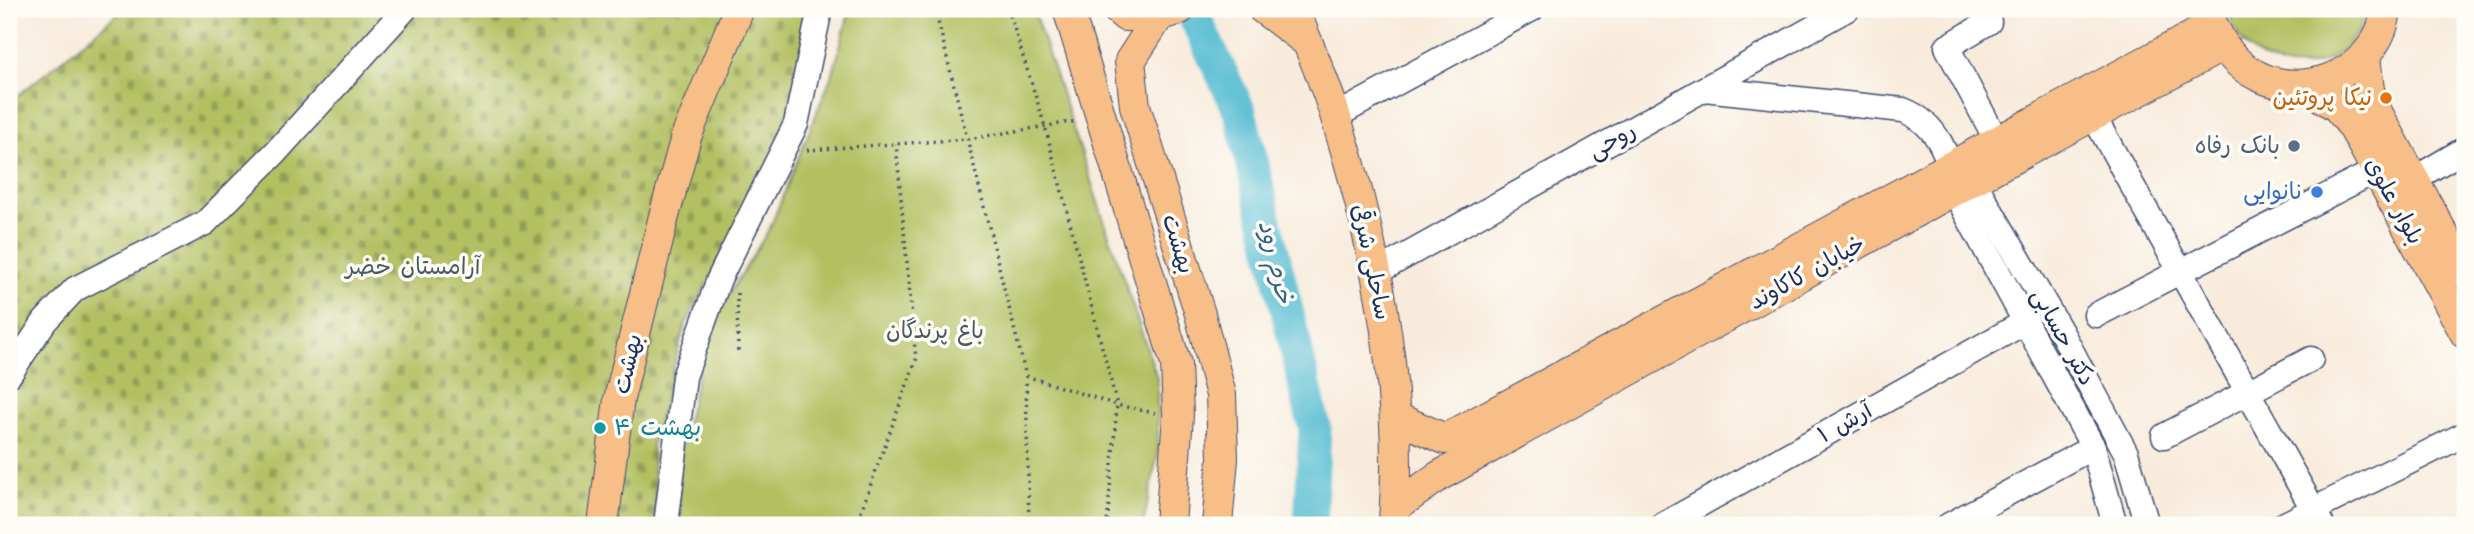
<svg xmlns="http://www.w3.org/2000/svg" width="2474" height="534" viewBox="0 0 2474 534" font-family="'Architects Daughter','Playpen Sans Arabic',sans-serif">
<defs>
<pattern id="cemetery-stones" width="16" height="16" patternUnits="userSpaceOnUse" patternTransform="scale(1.75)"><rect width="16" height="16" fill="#b3c062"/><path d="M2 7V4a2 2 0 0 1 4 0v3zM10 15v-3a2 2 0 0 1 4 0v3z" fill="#919c54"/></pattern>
</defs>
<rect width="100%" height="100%" fill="#fdfcf7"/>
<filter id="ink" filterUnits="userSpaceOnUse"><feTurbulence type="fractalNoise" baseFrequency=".0143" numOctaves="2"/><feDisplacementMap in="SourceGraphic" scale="14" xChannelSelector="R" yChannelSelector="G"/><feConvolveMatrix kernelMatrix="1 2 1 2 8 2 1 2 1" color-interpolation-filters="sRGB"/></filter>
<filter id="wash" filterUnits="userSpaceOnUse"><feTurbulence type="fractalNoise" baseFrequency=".00686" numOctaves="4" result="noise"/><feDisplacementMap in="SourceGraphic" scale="28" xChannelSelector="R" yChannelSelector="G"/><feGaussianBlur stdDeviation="1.57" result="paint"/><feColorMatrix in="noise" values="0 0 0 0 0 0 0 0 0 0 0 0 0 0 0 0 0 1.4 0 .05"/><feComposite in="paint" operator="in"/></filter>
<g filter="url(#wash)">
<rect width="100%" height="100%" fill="#f8ebdb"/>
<polygon fill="url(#cemetery-stones)" stroke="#677860" stroke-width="2" points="124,9 818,9 780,149 685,325 652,445 657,525 9,525 9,103"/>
<g fill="#b3c062" stroke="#677860" stroke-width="2">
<polygon points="850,9 1033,9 1157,378 1158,453 1143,525 680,525 678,460 709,327 770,228 834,70"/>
<path d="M2228,9H2366C2349,85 2244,86 2228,9Z"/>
</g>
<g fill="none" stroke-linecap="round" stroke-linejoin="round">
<polyline stroke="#54bcd2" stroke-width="33" points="1191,9 1240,112 1315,429 1310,525"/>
</g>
</g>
<g filter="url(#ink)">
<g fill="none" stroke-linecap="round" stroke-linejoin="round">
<defs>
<g id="minor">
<polyline points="1989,22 1947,47 1997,141"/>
<path d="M1704,89L1903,110C1937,123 1951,157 1954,191L2093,447L2115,525"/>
<polyline points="1336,116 1532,9"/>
<polyline points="2094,117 2322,525"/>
<polyline points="1959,170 1973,180 2063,335 2126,453 2147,525"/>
<polyline points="2414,179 2465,149"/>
<polyline points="1377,272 1847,9"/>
<polyline points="2096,315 2377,170"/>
<polyline points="9,375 45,321 75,289 205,223 275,153 405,9"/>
<polyline points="2164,436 2311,359"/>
<polyline points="666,525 684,377 719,279 796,124 820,9"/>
<polyline points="1663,525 2027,321"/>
<polyline points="1949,525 2093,447"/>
<polyline points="2283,525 2465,434"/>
</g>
<g id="major">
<polyline points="1068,9 1176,364 1178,415 1170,525"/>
<polyline points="1117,9 1125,16 1159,16 1180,9"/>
<polyline points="1263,9 1303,39"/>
<path d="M1294,9C1308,45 1325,81 1336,118C1377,248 1404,385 1394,521"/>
<polyline points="1159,16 1130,61 1135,106 1200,314 1221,395 1223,459 1217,525"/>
<path d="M2215,29C2224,49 2237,66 2258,76C2309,102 2381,68 2386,9"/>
<polyline points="2365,56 2369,90 2377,112 2465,274"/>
<polyline points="2303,85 2337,107 2353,127 2465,333"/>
<polyline points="1397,418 1445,439 2213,25"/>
<polyline points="1395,507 1439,476 1973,180 2223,46"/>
<polyline points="603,525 619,399 664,216 686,137 739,9"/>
</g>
</defs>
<use href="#minor" stroke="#3c4b71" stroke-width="27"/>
<use href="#major" stroke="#3c4b71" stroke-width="32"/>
<g stroke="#3c4b71" stroke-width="3.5" stroke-dasharray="2 5" stroke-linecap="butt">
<polyline points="935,9 1026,376 1029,525"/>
<polyline points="1008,9 1045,126 1117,405 1107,525"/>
<polyline points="807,150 968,139 1077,121"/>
<polyline points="737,293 738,353"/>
<polyline points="1026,376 1117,405 1155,413"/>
<polyline points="856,525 916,360 896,144"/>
</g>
<use href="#minor" stroke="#fff" stroke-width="24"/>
<use href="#major" stroke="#f7be88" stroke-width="30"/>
</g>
</g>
<circle fill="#e8710a" stroke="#fdfcf7" stroke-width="2.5" cx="2386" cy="98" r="7"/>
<circle fill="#5c6f8a" stroke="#fdfcf7" stroke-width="2.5" cx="2294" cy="146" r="7"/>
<circle fill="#3f7fe0" stroke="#fdfcf7" stroke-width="2.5" cx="2317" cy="192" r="7"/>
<circle fill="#0f9aa8" stroke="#fdfcf7" stroke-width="2.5" cx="600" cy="428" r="7"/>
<g text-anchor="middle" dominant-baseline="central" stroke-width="7" stroke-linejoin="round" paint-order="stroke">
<g font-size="23" fill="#c56008" stroke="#fdfcf7" text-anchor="end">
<text x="2372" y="98">نیکا پروتئین</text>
</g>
<g font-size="23" fill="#1b2f5e" stroke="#fdfcf7">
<text transform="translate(1612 141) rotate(-29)">روحی</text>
<text transform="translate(2394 201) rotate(61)">بلوار علوی</text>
<text transform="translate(1178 244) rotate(73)">بهشت</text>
<text transform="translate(1371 262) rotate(78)">ساحلی شرقی</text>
<text transform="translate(1807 273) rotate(-29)">خیابان کاکاوند</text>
<text transform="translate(2063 337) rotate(61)">دکتر حسابی</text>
<text transform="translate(628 364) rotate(-77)">بهشت</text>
<text transform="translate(1845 423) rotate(-29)">آرش ۱</text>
</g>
<g font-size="23" fill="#4e5e75" stroke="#fdfcf7" text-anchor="end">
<text x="2280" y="146">بانک رفاه</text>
</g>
<g font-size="23" fill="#366cbe" stroke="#fdfcf7" text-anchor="end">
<text x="2303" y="192">نانوایی</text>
</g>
<g font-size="23" fill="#495a5f" stroke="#fdfcf7">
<text x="413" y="267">آرامستان خضر</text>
<text x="935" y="331">باغ پرندگان</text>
</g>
<g font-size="23" fill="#0d838f" stroke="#fdfcf7" text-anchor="start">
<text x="614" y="428">بهشت ۴</text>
</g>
<g font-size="24" font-style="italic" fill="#2f6087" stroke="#fdfcf7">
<text transform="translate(1275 262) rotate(77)">خرم رود</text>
</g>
</g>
<rect width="2474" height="534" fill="none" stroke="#fdfcf7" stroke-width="35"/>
</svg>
